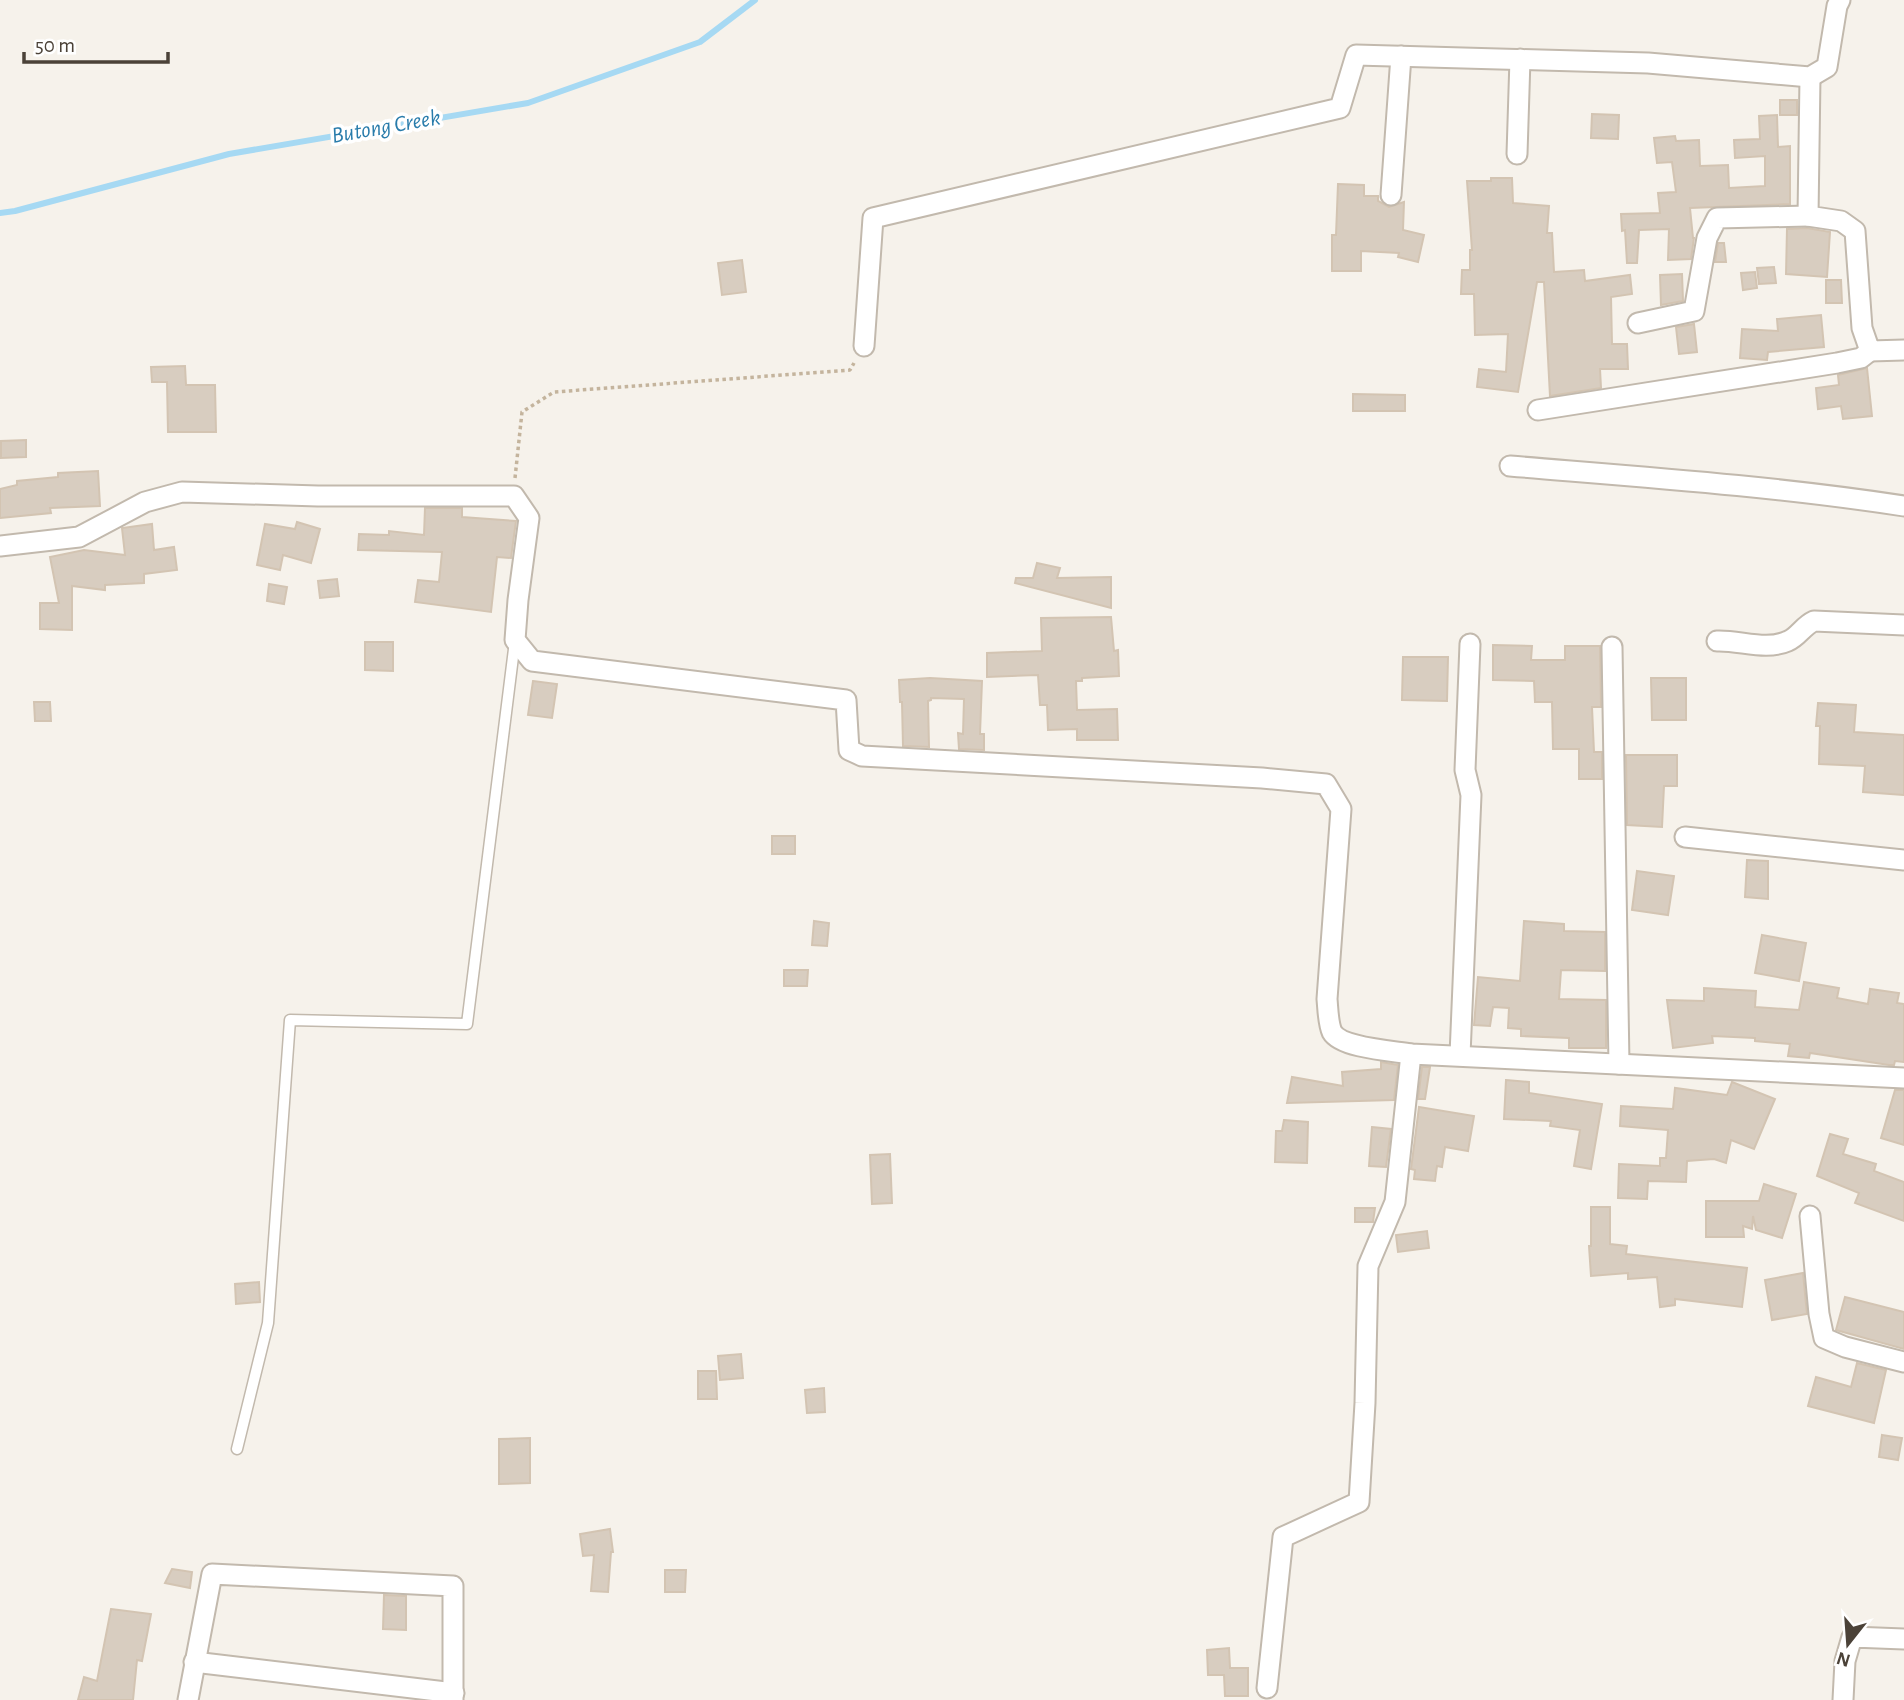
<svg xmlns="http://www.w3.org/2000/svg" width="1904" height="1700" viewBox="0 0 1904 1700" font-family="'Alegreya Sans',sans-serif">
<rect width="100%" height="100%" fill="#f6f2eb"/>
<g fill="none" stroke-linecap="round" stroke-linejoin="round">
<polyline stroke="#a6d9f3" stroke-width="6" points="0,213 15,211 229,154 528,103 700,42 755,0"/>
</g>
<g fill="#d8cdc0" stroke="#d3c4b2" stroke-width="2">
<rect x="1780" y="100" width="17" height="15"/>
<polygon points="1592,114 1619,115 1618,139 1591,138"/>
<polygon points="1777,115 1778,147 1790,146 1790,204 1690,208 1693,238 1694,238 1691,259 1668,260 1669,229 1639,230 1637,263 1627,263 1625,230 1622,231 1621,214 1660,213 1658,193 1676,192 1672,162 1657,163 1654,138 1675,136 1676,141 1699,140 1700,166 1728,165 1729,188 1765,186 1765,156 1735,158 1734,140 1760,139 1759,116"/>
<polygon points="1491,178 1512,178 1513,203 1549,206 1547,233 1552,233 1554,272 1584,270 1585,281 1630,275 1632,294 1611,297 1612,344 1627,344 1628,369 1600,369 1601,388 1550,396 1544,282 1537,282 1518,392 1477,387 1479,369 1506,372 1508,334 1475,335 1474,294 1461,294 1462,270 1470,270 1470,250 1472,250 1467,181 1491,181"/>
<polygon points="1338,184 1364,185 1364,196 1378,196 1378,201 1389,207 1404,202 1403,230 1424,235 1418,262 1398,257 1399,253 1361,251 1361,271 1332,271 1332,235 1336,235"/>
<polygon points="1807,228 1830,232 1827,277 1786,274 1787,229"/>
<polygon points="1718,243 1724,243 1726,262 1715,262"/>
<polygon points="742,260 746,292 722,295 718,263"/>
<polygon points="1774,267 1776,283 1759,284 1757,268"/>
<polygon points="1755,272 1757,288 1743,290 1741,273"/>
<polygon points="1682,274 1683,301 1661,305 1660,275"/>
<polygon points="1826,280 1841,280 1842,303 1826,303"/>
<polygon points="1821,315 1824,347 1768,352 1767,360 1740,358 1742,329 1778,331 1777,319"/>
<polygon points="1694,324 1697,352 1679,354 1676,327"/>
<polygon points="185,366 186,385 215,385 216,432 168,432 167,382 152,382 151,367"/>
<polygon points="1867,368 1872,416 1843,419 1841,406 1818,409 1816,388 1839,385 1838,375"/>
<polygon points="1353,394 1405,395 1405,411 1353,411"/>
<polygon points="26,440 26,457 1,458 1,441"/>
<polygon points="98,471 100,506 50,508 51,513 0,518 0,489 17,485 17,481 58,477 58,473"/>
<polygon points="425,508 462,508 462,517 516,521 511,558 497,557 491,612 415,602 418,580 439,582 442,552 358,550 359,534 389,535 389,531 424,535"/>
<polygon points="297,522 320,529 311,563 283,555 280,570 257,565 265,524 295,529"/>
<polygon points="152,524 154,550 174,547 177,570 144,574 144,583 105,585 105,590 72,586 72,630 40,629 40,603 59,603 50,557 84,550 125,555 122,528"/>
<polygon points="1037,563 1060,568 1057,578 1111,577 1111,608 1015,583 1016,578 1033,578"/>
<polygon points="337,579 339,596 320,598 318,581"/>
<polygon points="269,584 287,587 284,604 267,601"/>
<polygon points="1111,617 1114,651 1118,650 1119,676 1082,678 1082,681 1076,681 1077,710 1117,709 1118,740 1077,740 1077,729 1048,730 1047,705 1040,705 1038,675 987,677 987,653 1042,651 1041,618"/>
<polygon points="365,642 393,642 393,671 365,670"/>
<polygon points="1493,645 1532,646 1531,660 1565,660 1565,646 1600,646 1601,707 1592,707 1594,752 1602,752 1602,779 1579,779 1579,749 1553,749 1552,702 1535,702 1534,681 1493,680"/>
<polygon points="1403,657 1448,657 1447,701 1402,700"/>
<polygon points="930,678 982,681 980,734 984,734 984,750 959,749 958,733 963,734 964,699 931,698 931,700 928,701 929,747 903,746 902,702 900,702 899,680"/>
<polygon points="1651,678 1686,678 1686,720 1652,720"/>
<polygon points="533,681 557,684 552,718 528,715"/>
<polygon points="34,702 50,702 51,721 35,721"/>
<polygon points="1818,703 1856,705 1854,732 1904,735 1904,795 1863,792 1865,766 1819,764 1820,726 1816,726"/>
<polygon points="1626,755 1677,755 1677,786 1664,786 1662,827 1627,825"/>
<rect x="772" y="836" width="23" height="18"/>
<polygon points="1747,860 1768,861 1768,899 1745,897"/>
<polygon points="1637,871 1674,876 1668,915 1632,910"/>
<polygon points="814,921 829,923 827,946 812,945"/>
<polygon points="1524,921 1564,924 1564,931 1605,932 1605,971 1561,970 1559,999 1606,1000 1606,1048 1569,1048 1569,1038 1521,1036 1521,1029 1508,1028 1509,1008 1493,1007 1490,1026 1474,1025 1478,977 1520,981"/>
<polygon points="1762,935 1806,943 1799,981 1755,973"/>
<polygon points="784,970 808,970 807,986 784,986"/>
<polygon points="1804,982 1839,988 1837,998 1868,1004 1870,989 1899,993 1897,1003 1904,1004 1904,1062 1895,1061 1894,1065 1889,1065 1810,1053 1809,1058 1788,1056 1790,1044 1755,1041 1755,1038 1712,1036 1713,1043 1673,1048 1667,1000 1704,1001 1704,988 1756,991 1755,1007 1799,1010"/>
<polygon points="1381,1062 1398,1065 1394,1100 1287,1103 1292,1077 1343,1086 1342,1072 1381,1069"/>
<polygon points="1422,1067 1430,1067 1425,1099 1418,1099"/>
<polygon points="1506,1080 1529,1082 1529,1093 1602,1104 1591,1169 1574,1166 1580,1130 1550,1126 1551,1121 1504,1119"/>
<polygon points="1732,1082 1775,1099 1754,1149 1731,1140 1726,1163 1714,1159 1687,1161 1686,1182 1648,1181 1647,1199 1618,1198 1619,1164 1660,1166 1660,1158 1666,1158 1668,1130 1620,1126 1621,1106 1673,1109 1675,1088 1727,1095"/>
<polygon points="1895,1090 1904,1090 1904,1145 1881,1138"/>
<polygon points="1419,1107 1474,1116 1468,1151 1445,1147 1442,1167 1437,1166 1435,1181 1414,1179 1415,1170 1411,1169"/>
<polygon points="1284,1120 1308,1122 1307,1163 1275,1162 1276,1131 1282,1131"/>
<polygon points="1372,1127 1391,1129 1386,1167 1369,1166"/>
<polygon points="1830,1134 1848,1139 1843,1154 1876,1164 1874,1171 1904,1182 1904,1221 1855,1203 1859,1193 1817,1176"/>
<polygon points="890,1154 892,1203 872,1204 870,1155"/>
<polygon points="1764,1184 1796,1194 1782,1238 1756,1230 1753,1216 1752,1229 1743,1226 1744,1237 1706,1237 1706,1201 1759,1201"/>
<polygon points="1591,1207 1610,1207 1610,1244 1627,1246 1626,1254 1747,1268 1742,1307 1675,1299 1675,1305 1660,1307 1657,1277 1628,1279 1628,1273 1591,1276 1589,1246 1591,1246"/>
<polygon points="1355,1208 1375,1208 1373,1222 1355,1222"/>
<polygon points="1427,1231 1429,1248 1398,1252 1396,1235"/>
<polygon points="1803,1273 1807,1314 1772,1320 1765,1280"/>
<polygon points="259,1282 260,1302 236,1304 235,1284"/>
<polygon points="1845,1297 1904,1312 1904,1349 1836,1330"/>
<polygon points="741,1354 743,1378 720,1380 718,1356"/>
<polygon points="1857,1363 1886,1370 1874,1423 1808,1406 1816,1377 1851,1387"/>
<polygon points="698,1371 716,1371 717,1399 698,1399"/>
<polygon points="824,1388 825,1412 807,1413 805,1390"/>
<polygon points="1882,1435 1902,1438 1898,1460 1879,1457"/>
<polygon points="530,1438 530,1483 499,1484 499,1439"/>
<polygon points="610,1529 613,1552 611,1552 608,1592 591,1591 594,1555 583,1556 580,1534"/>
<polygon points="172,1569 192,1572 190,1588 165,1583"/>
<polygon points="665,1570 686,1570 685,1592 665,1592"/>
<polygon points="384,1595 406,1596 406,1630 383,1629"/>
<polygon points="111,1609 151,1614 142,1661 137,1660 133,1700 78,1700 84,1677 97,1681"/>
<polygon points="1229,1648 1230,1668 1248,1668 1248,1696 1225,1696 1224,1675 1208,1675 1207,1650"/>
</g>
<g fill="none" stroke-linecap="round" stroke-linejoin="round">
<defs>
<polyline id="service" points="237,1449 268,1323 290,1020 467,1024 515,641"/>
<g id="minor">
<polyline points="1810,77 1808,216 1841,221 1855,231 1862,328 1870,351 1904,350"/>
<polyline points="1517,154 1520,59"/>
<polyline points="1391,195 1401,56"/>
<polyline points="1638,323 1694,311 1707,238 1717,218 1808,216"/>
<polyline points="864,346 873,218 1340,108 1356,55 1648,63 1810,77 1827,67 1837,6 1840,0"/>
<polyline points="1538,410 1837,363 1861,358 1870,351"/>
<path d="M1510,466C1642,477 1774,486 1904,506"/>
<path d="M0,546L79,537L145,502L182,492L318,496H514L529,518L518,600L515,640L532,661L846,700L849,750L862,756L1262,778L1326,784L1341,809L1327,999C1328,1009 1328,1023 1332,1032C1341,1048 1393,1051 1411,1054L1904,1078"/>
<path d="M1717,641C1740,640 1766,651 1788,641C1798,637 1803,626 1814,621L1904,625"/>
<polyline points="1612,647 1619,1064"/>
<polyline points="1685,837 1904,860"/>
<polyline points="1460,1055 1471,795 1465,770 1470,644"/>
<polyline points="1810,1216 1819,1314 1824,1338 1845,1347 1904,1362"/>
<polyline points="194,1662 454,1693"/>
<polyline points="1267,1688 1283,1537 1359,1502 1365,1403 1368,1266 1395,1202 1411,1054"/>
<polyline points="188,1700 212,1574 453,1586 453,1700"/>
<polyline points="1843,1700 1845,1661 1852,1637 1904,1639"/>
</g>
</defs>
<use href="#service" stroke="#c2b9ad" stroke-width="13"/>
<use href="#minor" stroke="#c2b9ad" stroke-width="23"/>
<polyline stroke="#c4b49d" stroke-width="3.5" stroke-dasharray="3.5 3.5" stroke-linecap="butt" points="515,478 522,412 554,392 850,370 854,363"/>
<use href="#service" stroke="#fff" stroke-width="10"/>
<use href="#minor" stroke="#fff" stroke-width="19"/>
</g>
<g text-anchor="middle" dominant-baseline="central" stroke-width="7" stroke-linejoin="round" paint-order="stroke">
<g font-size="23" font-style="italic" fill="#297cab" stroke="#fff">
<text transform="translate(386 127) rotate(-10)">Butong Creek</text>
</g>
</g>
<g transform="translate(1848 1644) rotate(197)" stroke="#ffffff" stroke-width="5" paint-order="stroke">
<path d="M0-5L12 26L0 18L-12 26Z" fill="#4b4238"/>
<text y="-10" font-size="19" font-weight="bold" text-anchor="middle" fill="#4b4238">N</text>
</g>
<path d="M24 52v10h144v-10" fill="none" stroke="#4b4238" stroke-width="3.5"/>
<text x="35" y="52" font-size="21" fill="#4b4238" stroke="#ffffff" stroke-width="5" paint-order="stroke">50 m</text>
</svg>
